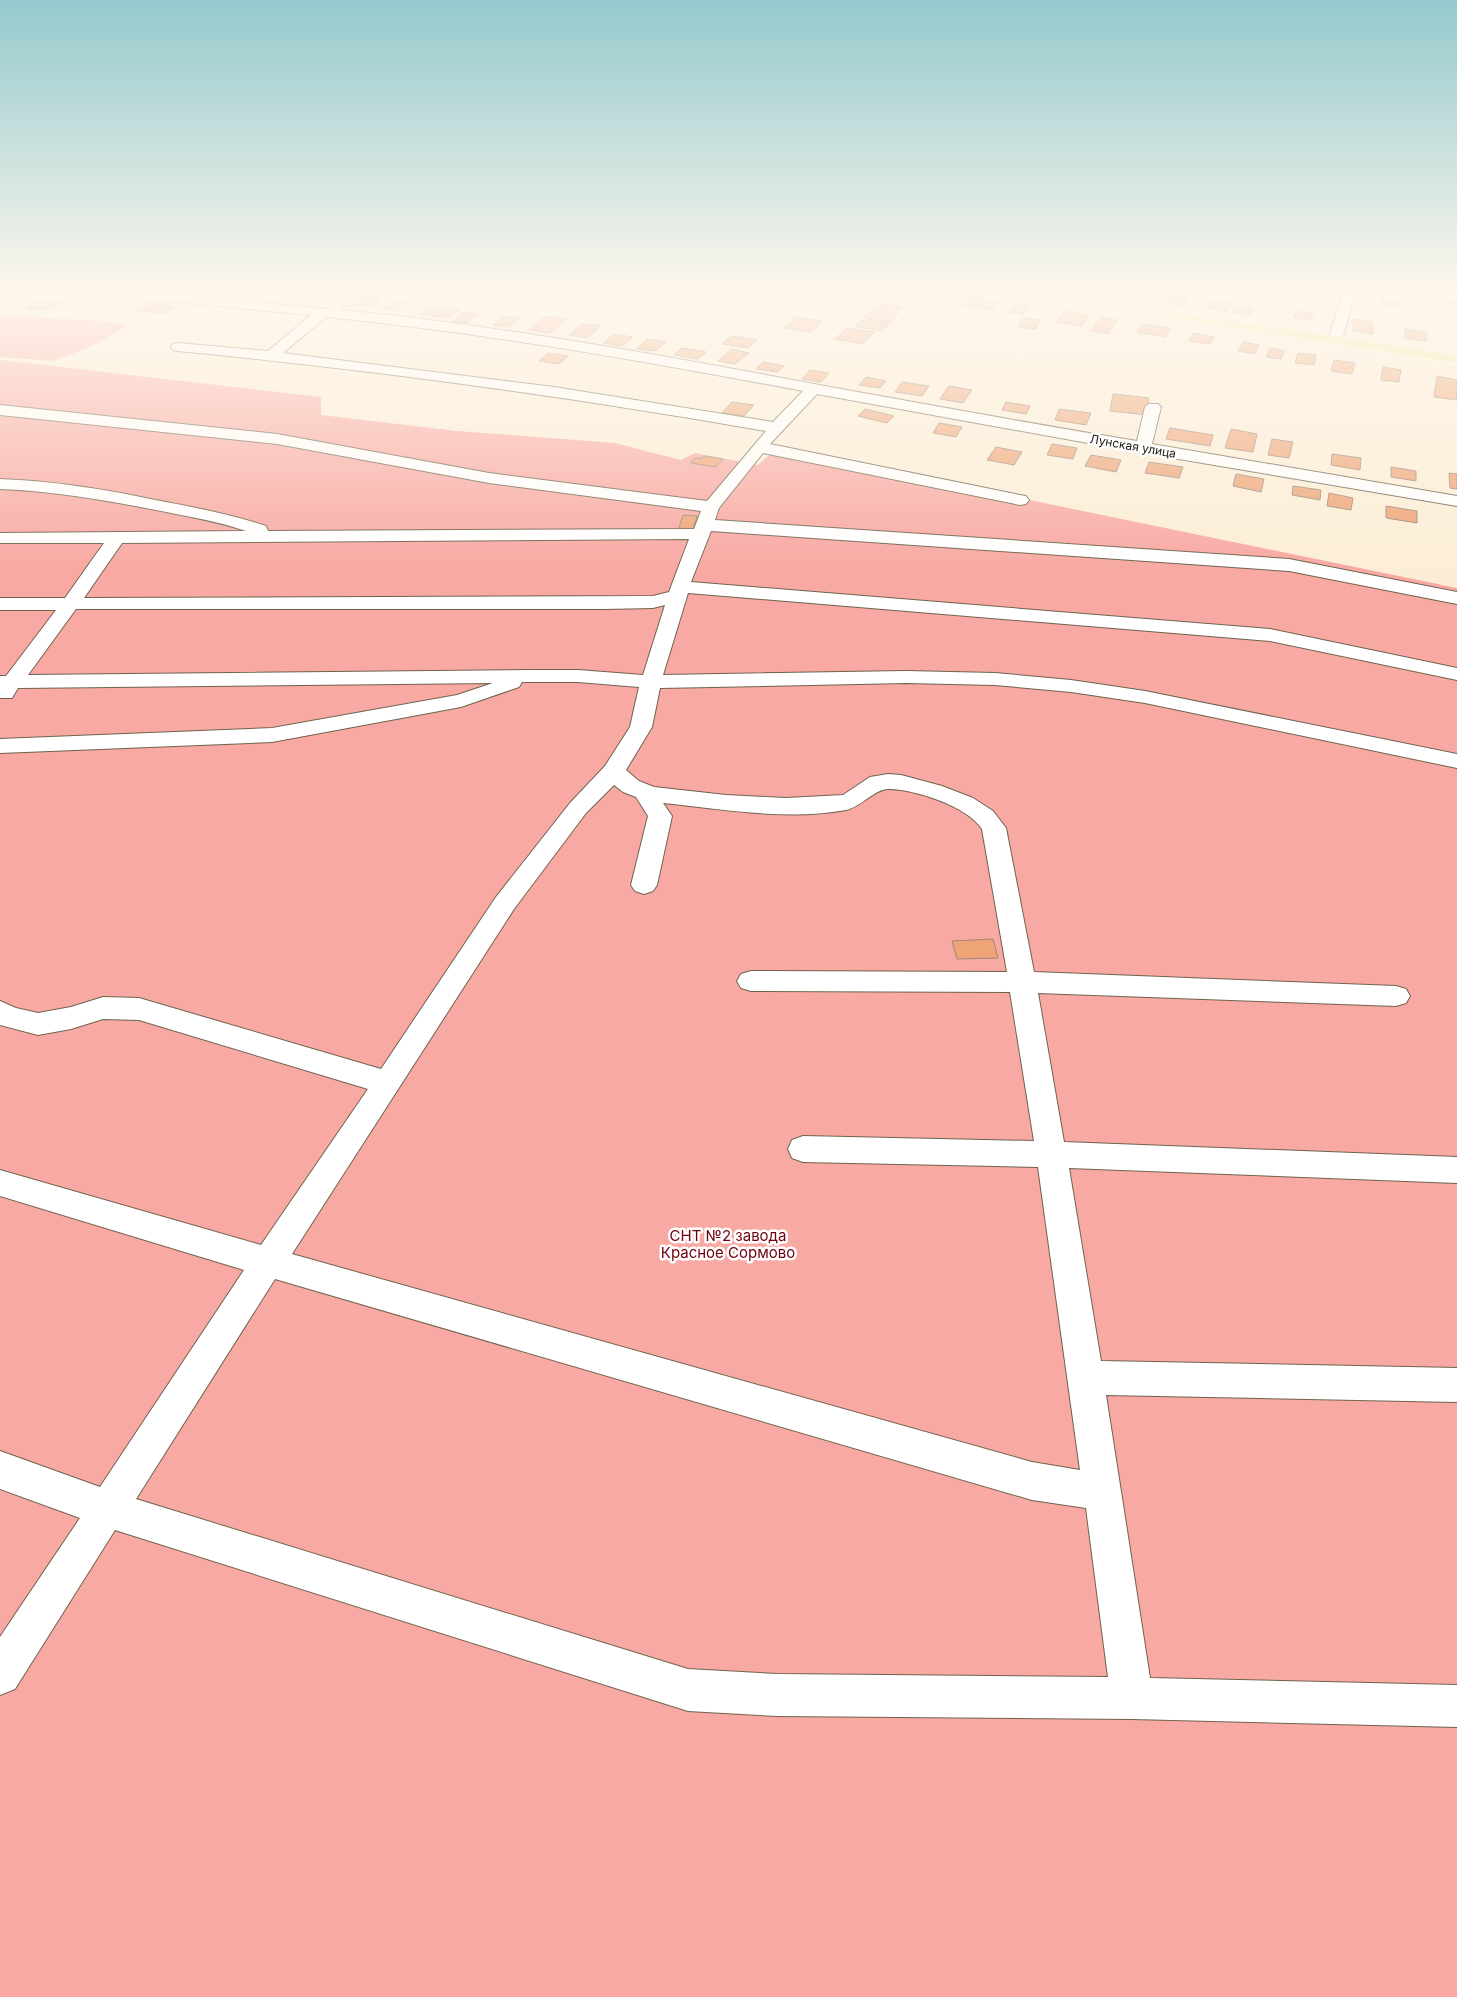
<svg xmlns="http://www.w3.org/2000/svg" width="1457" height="1997" viewBox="0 0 1457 1997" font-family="Inter,sans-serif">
<rect width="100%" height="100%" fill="#fceed6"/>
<g fill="#f8a9a3">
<polygon points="0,315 103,321 128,325 90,347 53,361 0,357"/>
<polygon points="0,360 321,397 321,415 457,431 615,443 681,460 695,453 758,465 777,448 1457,588 1457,1997 0,1997"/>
</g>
<g fill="#eea476" stroke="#9e8779">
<polygon points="266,290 286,290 282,293 262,292"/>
<polygon points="319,290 336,291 325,300 308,299"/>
<polygon points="889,290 918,290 910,297 885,293"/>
<polygon points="932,290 959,294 954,299 940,297 936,300 923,298"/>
<polygon points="1115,290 1138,290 1133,297 1112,293"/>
<polygon points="1149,290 1169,294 1164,301 1143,298"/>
<polygon points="1174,290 1192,290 1182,306 1165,303"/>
<polygon points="967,296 1000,301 992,310 959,305"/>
<polygon points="359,298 382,299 376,306 352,305"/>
<polygon points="396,299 408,300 395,310 383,309"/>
<polygon points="1381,299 1401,301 1402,307 1382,305"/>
<polygon points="38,300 63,301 50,310 25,309"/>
<polygon points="1210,301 1232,304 1227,311 1206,308"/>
<polygon points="147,302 171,303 167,306 176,307 168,313 134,311"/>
<polygon points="877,303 904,307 897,314 871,310"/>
<polygon points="1014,304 1029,307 1023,314 1008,312"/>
<polygon points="1236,305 1253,307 1250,315 1232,312"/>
<polygon points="429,306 460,309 449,318 418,314"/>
<polygon points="1064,311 1089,315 1082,326 1057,322"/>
<polygon points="1296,311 1314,314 1310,320 1293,317"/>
<polygon points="464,312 478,314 467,323 453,321"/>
<polygon points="870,312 896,316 890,323 863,318"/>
<polygon points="504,316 520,318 509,327 493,325"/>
<polygon points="546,316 567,319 550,333 529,330"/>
<polygon points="796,317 822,321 810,332 784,328"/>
<polygon points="1101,317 1117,320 1108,334 1091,331"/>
<polygon points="1023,318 1040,320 1036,329 1019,327"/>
<polygon points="1353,319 1373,322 1373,334 1353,331"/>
<polygon points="862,320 889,324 882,331 856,326"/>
<polygon points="582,324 601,326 587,338 569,335"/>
<polygon points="1143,324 1171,328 1165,337 1137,332"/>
<polygon points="847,328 874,332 863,344 835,339"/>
<polygon points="1405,329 1427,332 1426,341 1404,338"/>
<polygon points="1193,333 1214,337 1210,344 1188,341"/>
<polygon points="614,334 633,337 622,346 603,343"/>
<polygon points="732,336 757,340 748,348 722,344"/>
<polygon points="647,339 666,342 656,351 636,349"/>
<polygon points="1243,342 1259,345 1255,354 1238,351"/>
<polygon points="681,348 706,352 698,359 674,355"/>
<polygon points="1270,348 1285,351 1281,359 1266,357"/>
<polygon points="732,349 749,353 735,364 718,361"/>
<polygon points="548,353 568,356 559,364 539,361"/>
<polygon points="1298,353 1316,355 1314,365 1295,363"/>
<polygon points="1334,360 1355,363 1352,374 1331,371"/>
<polygon points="763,362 784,366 778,372 756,369"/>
<polygon points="1383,367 1401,370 1399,382 1381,380"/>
<polygon points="810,370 829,373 821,382 802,379"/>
<polygon points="1437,376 1457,380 1457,400 1434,397"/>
<polygon points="866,377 886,381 880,388 859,385"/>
<polygon points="902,382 929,386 922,396 895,392"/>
<polygon points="949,386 972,390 963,403 940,399"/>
<polygon points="1113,394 1149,398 1147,415 1110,411"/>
<polygon points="732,402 754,405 744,416 722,413"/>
<polygon points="1006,402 1030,406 1026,414 1002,410"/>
<polygon points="865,409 894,416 887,423 858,416"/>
<polygon points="1059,409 1091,413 1086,425 1055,420"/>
<polygon points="939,423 962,427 956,437 933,433"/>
<polygon points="1170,428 1213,435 1210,446 1166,439"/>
<polygon points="1231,429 1257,434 1253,452 1225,448"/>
<polygon points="1272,439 1293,442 1289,458 1268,455"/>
<polygon points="1052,444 1077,448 1073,459 1047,455"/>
<polygon points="996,447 1022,452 1014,465 987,460"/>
<polygon points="1332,454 1361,458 1360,470 1331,465"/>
<polygon points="1091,455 1121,460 1116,472 1085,466"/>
<polygon points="704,456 723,459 716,467 691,463 695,458 701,459"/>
<polygon points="1149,462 1183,467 1179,478 1145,473"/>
<polygon points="1391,467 1416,471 1416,481 1391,477"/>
<polygon points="1449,473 1457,474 1457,489 1450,488"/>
<polygon points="1236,474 1264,479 1261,492 1233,486"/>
<polygon points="1293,486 1321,490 1320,500 1292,495"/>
<polygon points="1329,493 1353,498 1351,510 1327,506"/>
<polygon points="1386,506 1417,511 1417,523 1386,518"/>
<polygon points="683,515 697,516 693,529 679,528"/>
<polygon points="993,939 998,958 957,959 952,941"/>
</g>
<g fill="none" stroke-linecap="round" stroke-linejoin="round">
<defs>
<g id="street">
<path d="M90,290H131L327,309L345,290H358L341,310C504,326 665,356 825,386C929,405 1033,424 1137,441L1145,407L1148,404H1158L1161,407L1152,444L1457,496V506L1143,453L817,394L770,444L1020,495L1026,496L1029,500L1026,504L1020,505L763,453L719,508L715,520L1289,559L1457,592V604L1289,571L711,531L691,582L1270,629L1457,668V680L1270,641L688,593L663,675L906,671L995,673L1071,680L1145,691L1457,754V768L1145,703L1071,692L995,685L906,683L660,688L652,727L626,770L639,781L654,787L726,795L786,798L843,795L870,777L888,774L901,775L942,786L973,798L993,811L1006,828L1034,972L1396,986L1406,989L1410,996L1406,1003L1396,1006L1038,993L1064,1142L1457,1157V1183L1069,1168L1101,1361L1457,1368V1402L1106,1395L1150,1678L1457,1685V1727L1132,1719L777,1716L688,1711L115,1530L15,1689L0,1695V1637L80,1518L0,1489V1451L100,1487L244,1270L0,1196V1170L261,1245L368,1089L139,1020L103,1019L71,1029L38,1035L0,1025V1001L16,1008L38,1013L71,1007L103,997L139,998L381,1069L496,897L570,803L605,766L630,727L639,687L578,682H522L519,687L461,707L272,742L0,753V739L272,728L457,695L493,683L18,688L12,698H0V676H6L56,610H0V598H65L104,543H0V533L246,531C217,521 186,516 156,510C104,500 53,491 0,489V479C53,481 104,489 155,500C193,507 230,514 266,526L268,531L694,529L701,511L489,483L277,444L0,415V405L277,434L489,473L707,501L766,431C571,397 375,370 178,351L173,350L171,347L173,344L178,343L268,351L311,315L96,294L91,293ZM326,317C486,333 645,361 803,391L773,422L554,387L283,353ZM689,539L669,592L653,596L84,598L122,543ZM665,605L643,675L578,670H533L28,675L76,609H604L653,608ZM614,785L623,792L636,797L648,816L631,885L635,891L644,894L653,891L657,885L672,816L663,803C723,809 787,821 846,810C863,806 875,788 890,789C916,790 967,806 982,829L1007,972L751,971L741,974L737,981L741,988L751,991L1010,992L1034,1141L803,1136L792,1140L788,1149L792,1158L803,1162L1038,1167L1080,1470L1032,1462L292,1254L514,909L586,813ZM275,1279L1032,1500L1086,1508L1108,1677L777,1674L688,1669L136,1499Z"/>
<polygon points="1344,290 1356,290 1342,340 1335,344 1328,340"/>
<polygon points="1379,290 1416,290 1457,294 1457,302 1385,294 1380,293"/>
</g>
<polygon id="primary" points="1005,290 1033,290 1457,355 1457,363 1011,294 1006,293"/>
</defs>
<use href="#street" stroke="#6f634e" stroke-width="2"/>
<use href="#primary" stroke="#fff" stroke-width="2"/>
<use href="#street" fill="#fff" fill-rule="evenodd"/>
<use href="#primary" fill="#ebea9a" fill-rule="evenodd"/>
</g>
<linearGradient id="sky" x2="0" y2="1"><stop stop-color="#94c9cd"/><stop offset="0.51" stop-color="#fef7ed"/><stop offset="1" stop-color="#fef7ed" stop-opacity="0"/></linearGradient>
<rect width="1457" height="569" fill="url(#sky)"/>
<g text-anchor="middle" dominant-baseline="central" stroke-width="5" stroke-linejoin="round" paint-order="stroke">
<g font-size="12" fill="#262119" stroke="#fff">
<text transform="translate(1133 446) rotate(10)">Лунская улица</text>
</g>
<g font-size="15" fill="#6e0110" stroke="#fff">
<text x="728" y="1235">СНТ №2 завода<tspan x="728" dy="17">Красное Сормово</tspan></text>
</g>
</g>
</svg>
